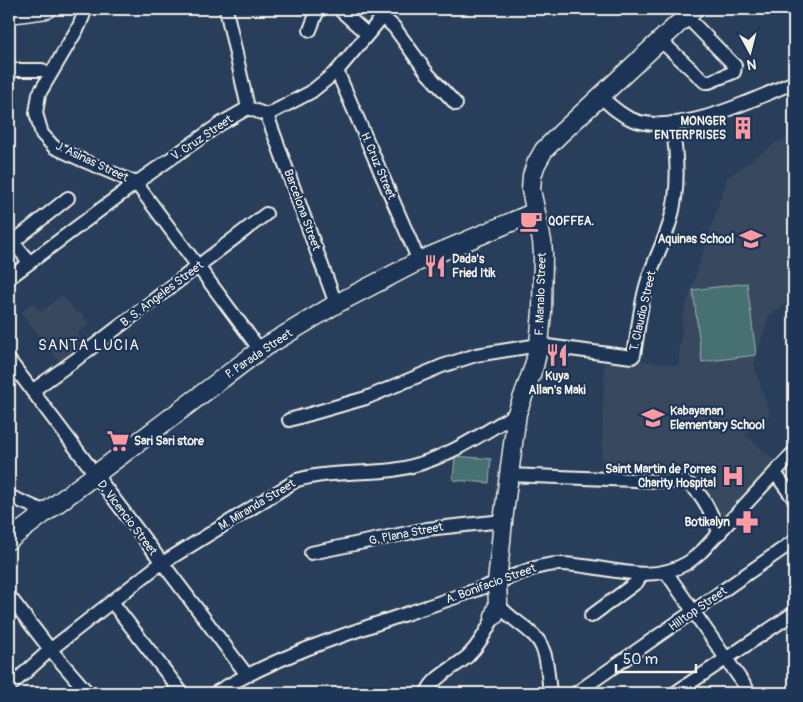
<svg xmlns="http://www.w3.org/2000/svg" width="803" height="702" viewBox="0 0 803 702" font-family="Pangolin,sans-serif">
<rect width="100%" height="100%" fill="#293e5a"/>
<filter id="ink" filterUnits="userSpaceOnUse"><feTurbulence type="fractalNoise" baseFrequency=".02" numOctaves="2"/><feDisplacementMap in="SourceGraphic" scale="10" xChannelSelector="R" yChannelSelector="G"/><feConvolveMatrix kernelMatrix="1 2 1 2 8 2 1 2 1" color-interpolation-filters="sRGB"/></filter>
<g filter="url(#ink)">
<g fill="#38485e">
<polygon points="780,140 794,142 794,299 769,315 754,364 770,416 745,434 777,463 723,525 686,478 667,474 601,472 605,355 678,366 683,315 727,178"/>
<polygon points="62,295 77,313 80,312 90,324 77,334 87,346 62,365 21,313 33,302 41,312"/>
</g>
<g fill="#476f73" stroke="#9eb0ae">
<polygon points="747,283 756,355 702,362 693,290"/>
<polygon points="455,456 491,459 489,483 453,480"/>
</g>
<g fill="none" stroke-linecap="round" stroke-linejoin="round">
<defs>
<g id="street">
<polyline points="86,9 79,26 39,94 36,113 42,134 54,147 82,160 136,183 260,350"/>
<polyline points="226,9 248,108"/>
<polyline points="339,9 367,34"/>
<polyline points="382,16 394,27 428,74 456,104"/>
<polyline points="310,30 317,12 321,9"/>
<polyline points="660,40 705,82 709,82 734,72 735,66 686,16"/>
<polyline points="9,70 42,70"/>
<polyline points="337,71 419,261"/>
<path d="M600,96C610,105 619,114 631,119C676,138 753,100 794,82"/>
<polyline points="267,115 336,304"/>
<polyline points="9,237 29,262"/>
<polyline points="13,242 68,198"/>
<polyline points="9,278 136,183 220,124 248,108 267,115 311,92 337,71 389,9"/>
<polyline points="9,360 247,675"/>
<polyline points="32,391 78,358 266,214"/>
<path d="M289,420L366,398L442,366L476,355L539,345L632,357L634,355C638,331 640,306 647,283C653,262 664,243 670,222C680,188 677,156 672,123"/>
<polyline points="775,473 794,499"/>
<path d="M508,475L685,482C704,492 711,515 720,533"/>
<polyline points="9,496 46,512"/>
<polyline points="311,553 427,529 503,521"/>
<polyline points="666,572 750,693"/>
<polyline points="9,596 49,648 88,693"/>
<polyline points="112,602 182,693"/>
<path d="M498,604C507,616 519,622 530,632C549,646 547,672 550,693"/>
<polyline points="591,616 637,582 642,574"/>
<path d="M9,687L50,650L156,567L297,480C328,471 361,474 393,470C438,464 479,436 517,413"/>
<path d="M215,693C292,647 380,624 464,594C477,590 490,585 503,580C521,573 538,565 557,564C601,563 647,587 687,563C692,560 697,555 702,551L794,452"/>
<path d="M427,693C432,677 456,667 468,656C480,644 487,631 494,616"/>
<polyline points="576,693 794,541"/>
<polyline points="675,693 794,613"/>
</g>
<g id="secondary">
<polyline points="9,14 47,9"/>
<polyline points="9,540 260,350 336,304 419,261 535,212"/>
<polyline points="494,616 498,604 497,583 503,521 517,413 534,366 539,345 542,312 543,254 542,241 531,190 532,176 536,164 544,150 560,134 694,9"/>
</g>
</defs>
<use href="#street" stroke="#f4f1e8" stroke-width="16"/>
<use href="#secondary" stroke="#f4f1e8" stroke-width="21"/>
<use href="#street" stroke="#1d3557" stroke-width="12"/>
<use href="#secondary" stroke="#1d3557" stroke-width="18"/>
</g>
</g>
<defs>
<symbol id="building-bare" viewBox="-9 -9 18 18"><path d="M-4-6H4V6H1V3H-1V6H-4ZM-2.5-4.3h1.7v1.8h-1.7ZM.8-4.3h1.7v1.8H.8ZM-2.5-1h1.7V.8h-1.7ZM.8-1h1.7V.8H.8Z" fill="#ff9aa2" stroke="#1d3557" stroke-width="2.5" paint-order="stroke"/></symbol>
<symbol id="cafe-bare" viewBox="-9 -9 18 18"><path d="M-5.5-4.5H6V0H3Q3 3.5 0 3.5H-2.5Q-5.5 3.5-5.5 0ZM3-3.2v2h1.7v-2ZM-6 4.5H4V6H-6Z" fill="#ff9aa2" stroke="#1d3557" stroke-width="2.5" paint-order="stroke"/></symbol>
<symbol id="school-bare" viewBox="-9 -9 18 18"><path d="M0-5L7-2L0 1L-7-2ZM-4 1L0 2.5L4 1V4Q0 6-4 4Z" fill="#ff9aa2" stroke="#1d3557" stroke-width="2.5" paint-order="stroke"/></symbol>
<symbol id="restaurant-bare" viewBox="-9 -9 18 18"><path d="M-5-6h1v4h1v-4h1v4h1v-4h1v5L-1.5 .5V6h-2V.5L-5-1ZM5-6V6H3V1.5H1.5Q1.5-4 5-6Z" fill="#ff9aa2" stroke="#1d3557" stroke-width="2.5" paint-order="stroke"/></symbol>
<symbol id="supermarket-bare" viewBox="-9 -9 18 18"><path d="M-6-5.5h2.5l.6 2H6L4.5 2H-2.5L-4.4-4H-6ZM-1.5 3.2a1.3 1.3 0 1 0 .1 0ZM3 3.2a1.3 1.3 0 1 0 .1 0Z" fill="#ff9aa2" stroke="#1d3557" stroke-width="2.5" paint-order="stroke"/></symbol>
<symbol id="hospital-bare" viewBox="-9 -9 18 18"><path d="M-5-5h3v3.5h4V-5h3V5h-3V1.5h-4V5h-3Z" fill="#ff9aa2" stroke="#1d3557" stroke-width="2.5" paint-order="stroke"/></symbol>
<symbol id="pharmacy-bare" viewBox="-9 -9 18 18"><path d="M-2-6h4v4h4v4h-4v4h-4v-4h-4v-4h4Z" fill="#ff9aa2" stroke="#1d3557" stroke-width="2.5" paint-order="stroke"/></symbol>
</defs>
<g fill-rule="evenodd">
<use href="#building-bare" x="727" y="112" width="32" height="32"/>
<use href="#cafe-bare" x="515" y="205" width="32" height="32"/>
<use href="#school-bare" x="735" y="223" width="32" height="32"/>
<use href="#restaurant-bare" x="419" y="250" width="32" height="32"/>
<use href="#restaurant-bare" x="541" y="339" width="32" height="32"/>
<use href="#school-bare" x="637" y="402" width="32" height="32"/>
<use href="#supermarket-bare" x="102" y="425" width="32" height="32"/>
<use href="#hospital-bare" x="717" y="460" width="32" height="32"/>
<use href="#pharmacy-bare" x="731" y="506" width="32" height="32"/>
</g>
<g text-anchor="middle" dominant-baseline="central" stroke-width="4.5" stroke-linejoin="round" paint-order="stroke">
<g font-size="12" font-weight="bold" fill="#f4f1e8" stroke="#1d3557" text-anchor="end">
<text x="726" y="121">MONGER<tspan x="726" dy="14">ENTERPRISES</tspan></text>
<text x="548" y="221" text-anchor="start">QOFFEA.</text>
<text x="734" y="239">Aquinas School</text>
<text x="452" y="259" text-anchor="start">Dada's<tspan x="452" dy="14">Fried Itik</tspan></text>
<text x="557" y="376" text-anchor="middle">Kuya<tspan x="557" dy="14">Allan's Maki</tspan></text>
<text x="670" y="411" text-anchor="start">Kabayanan<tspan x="670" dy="14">Elementary School</tspan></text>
<text x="134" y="441" text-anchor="start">Sari Sari store</text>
<text x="716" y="469">Saint Martin de Porres<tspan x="716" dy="14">Charity Hospital</tspan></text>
<text x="730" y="522">Botikalyn</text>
</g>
<g font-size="12" fill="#f4f1e8" stroke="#1d3557">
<text transform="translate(202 138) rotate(-34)">V. Cruz Street</text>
<text transform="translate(92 162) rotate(25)">J. Asinas Street</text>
<text transform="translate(378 166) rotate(67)">H. Cruz Street</text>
<text transform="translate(302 210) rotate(70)">Barcelona Street</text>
<text transform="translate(162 294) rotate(-37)">B. S. Angeles Street</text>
<text transform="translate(541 294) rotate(-88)">F. Manalo Street</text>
<text transform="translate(643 311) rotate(-77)">T. Claudio Street</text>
<text transform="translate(259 354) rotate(-34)">P. Parada Street</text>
<text transform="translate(257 505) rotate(-31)">M. Miranda Street</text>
<text transform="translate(127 518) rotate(53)">D. Vicencio Street</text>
<text transform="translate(406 534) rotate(-11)">G. Plana Street</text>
<text transform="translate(491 584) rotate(-20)">A. Bonifacio Street</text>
<text transform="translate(698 609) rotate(-35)">Hilltop Street</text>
</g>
<g font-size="15" letter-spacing="1" fill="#f4f1e8" stroke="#1d3557">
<text x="89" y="345">SANTA LUCIA</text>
</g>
</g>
<rect width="803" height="702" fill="none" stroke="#1d3557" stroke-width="30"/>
<rect x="15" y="15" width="773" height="672" fill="none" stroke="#f4f1e8" stroke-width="2" filter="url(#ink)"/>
<g transform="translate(750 52) rotate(173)" stroke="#1d3557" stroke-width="4" paint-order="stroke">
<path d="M0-4L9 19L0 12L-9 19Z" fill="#f4f1e8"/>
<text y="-8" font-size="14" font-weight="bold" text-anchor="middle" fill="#f4f1e8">N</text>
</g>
<path d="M616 664v8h80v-8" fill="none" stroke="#f4f1e8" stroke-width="2.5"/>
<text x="623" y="664" font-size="15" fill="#f4f1e8" stroke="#1d3557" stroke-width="4" paint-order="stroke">50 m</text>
</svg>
